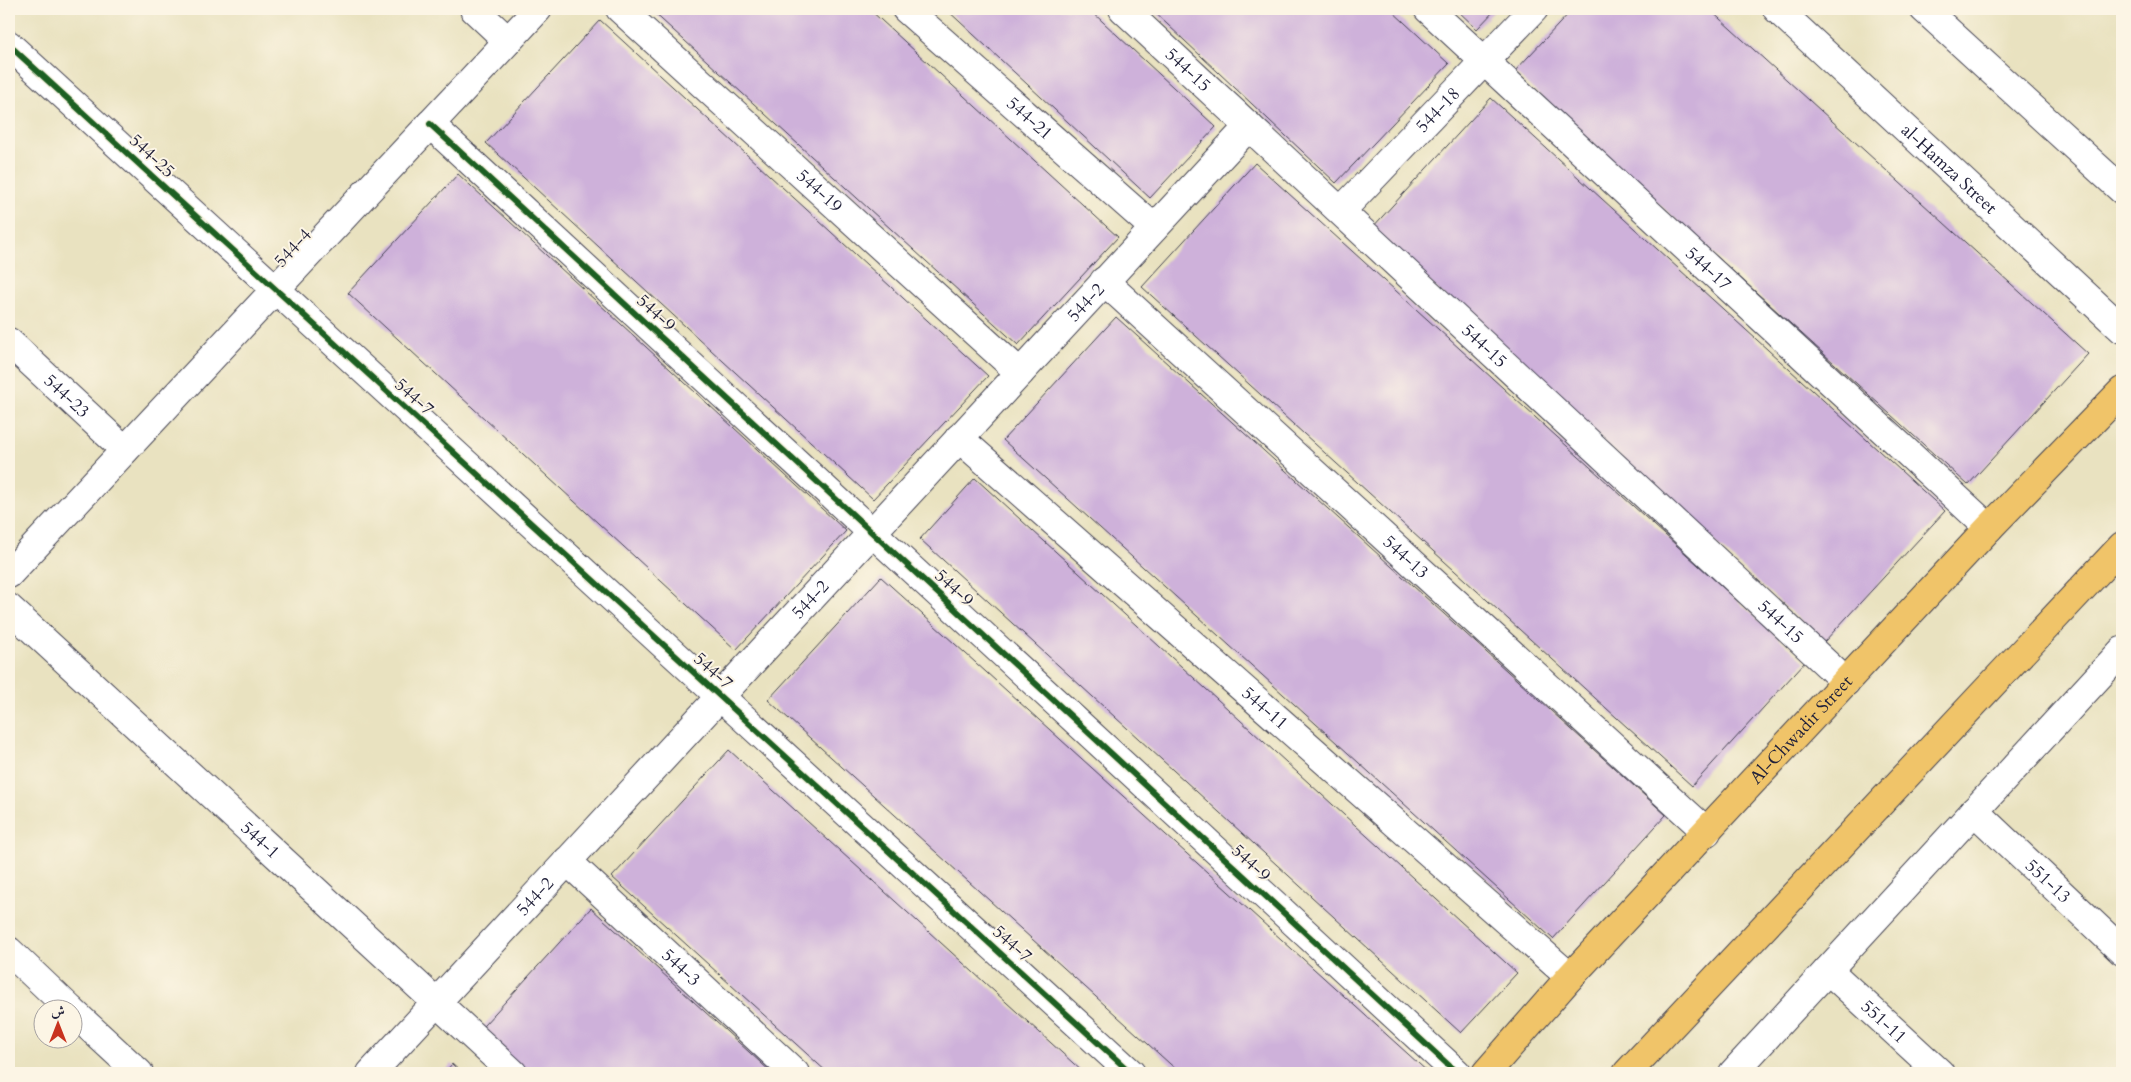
<svg xmlns="http://www.w3.org/2000/svg" width="2131" height="1082" viewBox="0 0 2131 1082" font-family="Cardo,Amiri,serif">
<rect width="100%" height="100%" fill="#fcf5e5"/>
<filter id="ink" filterUnits="userSpaceOnUse"><feTurbulence type="fractalNoise" baseFrequency=".02" numOctaves="2"/><feDisplacementMap in="SourceGraphic" scale="10" xChannelSelector="R" yChannelSelector="G"/><feConvolveMatrix kernelMatrix="1 2 1 2 8 2 1 2 1" color-interpolation-filters="sRGB"/></filter>
<filter id="wash" filterUnits="userSpaceOnUse"><feTurbulence type="fractalNoise" baseFrequency=".0096" numOctaves="4" result="noise"/><feDisplacementMap in="SourceGraphic" scale="20" xChannelSelector="R" yChannelSelector="G"/><feGaussianBlur stdDeviation="1.12" result="paint"/><feColorMatrix in="noise" values="0 0 0 0 0 0 0 0 0 0 0 0 0 0 0 0 0 1.4 0 .05"/><feComposite in="paint" operator="in"/></filter>
<g filter="url(#wash)">
<rect width="100%" height="100%" fill="#e9e2c0"/>
<g id="blocks">
<g fill="#ceb1da">
<polygon points="650,9 869,9 1118,237 1018,345"/>
<polygon points="946,9 1089,9 1216,127 1150,198"/>
<polygon points="1151,9 1390,9 1449,64 1336,183"/>
<polygon points="1456,9 1496,9 1477,29"/>
<polygon points="1573,9 1709,9 2088,354 1968,485 1514,72"/>
<polygon points="600,20 988,376 873,499 486,143"/>
<polygon points="1491,98 1945,511 1824,642 1371,229"/>
<polygon points="1255,163 1805,662 1692,786 1142,287"/>
<polygon points="458,174 846,531 736,650 348,293"/>
<polygon points="1116,317 1666,815 1553,939 1003,440"/>
<polygon points="975,478 1517,973 1461,1033 920,539"/>
<polygon points="881,577 1429,1073 1180,1073 768,700"/>
<polygon points="729,750 1084,1073 828,1073 612,877"/>
<polygon points="591,908 772,1073 515,1073 474,1036"/>
<polygon points="452,1064 462,1073 444,1073"/>
</g>
</g>
</g>
<g filter="url(#ink)">
<use href="#blocks" fill-opacity="0" stroke="#403f4f" stroke-width="1"/>
<g fill="none" stroke-linecap="round" stroke-linejoin="round">
<defs>
<g id="minor">
<polyline points="474,9 508,41"/>
<path id="s1" d="M620,9L1020,373"/>
<path id="s2" d="M906,9L1154,228"/>
<path id="s3" d="M1123,9L1846,682"/>
<path id="s4" d="M1428,9L1989,528"/>
<polyline points="9,45 1131,1073"/>
<polyline points="430,124 1457,1073"/>
<path id="s5" d="M1341,211L1534,9"/>
<path id="s6" d="M1104,281L1707,832"/>
<path id="s7" d="M9,342L125,450"/>
<path id="s8" d="M959,438L1570,977"/>
<polyline points="9,574 538,9"/>
<path id="s9" d="M9,608L513,1073"/>
<path id="s10" d="M1974,811L2122,951"/>
<path id="s11" d="M567,861L795,1073"/>
<path id="s12" d="M1828,970L1940,1073"/>
<path id="s13" d="M371,1073L1249,126"/>
<polyline points="1733,1073 2122,651"/>
</g>
<g id="tertiary">
<path id="s14" d="M1777,9L2122,329"/>
<polyline points="1924,9 2122,190"/>
<polyline points="9,951 71,1010"/>
<polyline points="72,1011 139,1073"/>
</g>
<g id="primary">
<path id="s15" d="M1486,1073L1570,977L1989,528L2122,391"/>
<polyline points="1627,1073 2122,546"/>
</g>
</defs>
<use href="#minor" stroke="#403f4f" stroke-width="30"/>
<use href="#tertiary" stroke="#403f4f" stroke-width="30"/>
<use href="#primary" stroke="#403f4f" stroke-width="30"/>
<use href="#minor" stroke="#fff" stroke-width="28"/>
<use href="#tertiary" stroke="#fff" stroke-width="28"/>
<use href="#primary" stroke="#f0c469" stroke-width="28"/>
<defs>
<g id="cycleway">
<polyline points="9,45 1131,1073"/>
<polyline points="430,124 1457,1073"/>
</g>
</defs>
<use href="#cycleway" stroke="#fcf5e5" stroke-width="9"/>
<use href="#cycleway" stroke="#1b5e20" stroke-width="6"/>
</g>
</g>
<g text-anchor="middle" dominant-baseline="central" stroke-width="4" stroke-linejoin="round" paint-order="stroke">
<g font-size="18" fill="#22223b" stroke="#fcf5e5">
<text stroke="none"><textPath href="#s3" startOffset="89">544-15</textPath></text>
<text stroke="none"><textPath href="#s5" startOffset="140">544-18</textPath></text>
<text stroke="none"><textPath href="#s2" startOffset="165">544-21</textPath></text>
<text transform="translate(152 156) rotate(43)">544-25</text>
<text stroke="none"><textPath href="#s14" startOffset="235">al-Hamza Street</textPath></text>
<text stroke="none"><textPath href="#s1" startOffset="270">544-19</textPath></text>
<text transform="translate(293 248) rotate(-47)">544-4</text>
<text stroke="none"><textPath href="#s4" startOffset="382">544-17</textPath></text>
<text stroke="none"><textPath href="#s13" startOffset="1051">544-2</textPath></text>
<text transform="translate(656 313) rotate(43)">544-9</text>
<text stroke="none"><textPath href="#s3" startOffset="494">544-15</textPath></text>
<text stroke="none"><textPath href="#s7" startOffset="79">544-23</textPath></text>
<text transform="translate(414 397) rotate(42)">544-7</text>
<text stroke="none"><textPath href="#s6" startOffset="409">544-13</textPath></text>
<text transform="translate(954 588) rotate(43)">544-9</text>
<text stroke="none"><textPath href="#s13" startOffset="646">544-2</textPath></text>
<text stroke="none"><textPath href="#s3" startOffset="899">544-15</textPath></text>
<text transform="translate(713 671) rotate(42)">544-7</text>
<text stroke="none"><textPath href="#s8" startOffset="408">544-11</textPath></text>
<text stroke="none"><textPath href="#s15" startOffset="466">Al-Chwadir Street</textPath></text>
<text stroke="none"><textPath href="#s9" startOffset="342">544-1</textPath></text>
<text transform="translate(1251 863) rotate(43)">544-9</text>
<text stroke="none"><textPath href="#s10" startOffset="102">551-13</textPath></text>
<text stroke="none"><textPath href="#s13" startOffset="241">544-2</textPath></text>
<text transform="translate(1012 944) rotate(42)">544-7</text>
<text stroke="none"><textPath href="#s11" startOffset="156">544-3</textPath></text>
<text stroke="none"><textPath href="#s12" startOffset="76">551-11</textPath></text>
</g>
</g>
<rect width="2131" height="1082" fill="none" stroke="#fcf5e5" stroke-width="30"/>
<g transform="translate(58 1024)"><circle r="24" fill="#fcf5e5" stroke="#a5a1a1"/>
<path d="M0-4L9 19L0 12L-9 19Z" fill="#c8321e"/>
<text y="-8" font-size="14" font-weight="bold" text-anchor="middle" fill="#22223b">ش</text>
</g>
</svg>
